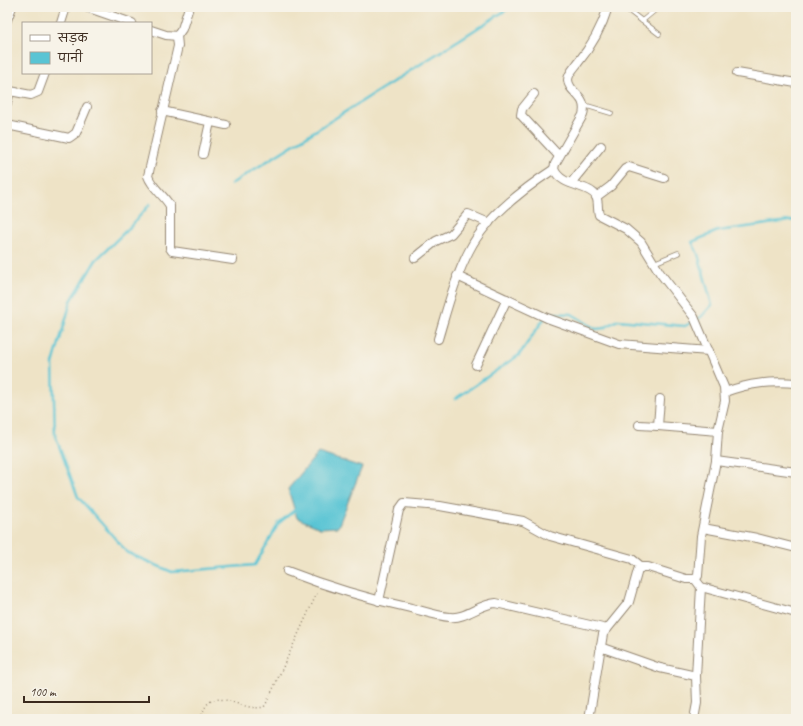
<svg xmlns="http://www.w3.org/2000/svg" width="803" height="726" viewBox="0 0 803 726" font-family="Caveat,'Playpen Sans Deva',sans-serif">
<rect width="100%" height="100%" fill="#f7f3e8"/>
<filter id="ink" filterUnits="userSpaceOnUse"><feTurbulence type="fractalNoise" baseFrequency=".025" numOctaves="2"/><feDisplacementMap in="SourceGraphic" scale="8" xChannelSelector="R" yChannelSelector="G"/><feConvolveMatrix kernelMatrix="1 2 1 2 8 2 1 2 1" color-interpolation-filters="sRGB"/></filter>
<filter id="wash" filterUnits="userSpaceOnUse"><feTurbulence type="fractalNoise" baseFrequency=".012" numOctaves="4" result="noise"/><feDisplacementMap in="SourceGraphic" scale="16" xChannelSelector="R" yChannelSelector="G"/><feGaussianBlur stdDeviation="0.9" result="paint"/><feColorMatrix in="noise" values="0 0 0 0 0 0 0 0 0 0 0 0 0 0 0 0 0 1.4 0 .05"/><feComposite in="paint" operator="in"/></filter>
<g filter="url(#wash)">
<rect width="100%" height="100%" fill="#eee3c6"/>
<polygon fill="#59c4d4" stroke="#4a7779" points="318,453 362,467 338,527 320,528 297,518 288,489"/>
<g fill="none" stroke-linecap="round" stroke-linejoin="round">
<g stroke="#59c4d4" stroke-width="2.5">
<polyline points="231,184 511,7"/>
<polyline points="150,204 132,225 96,260 71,301 53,364 55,435 78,497 128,553 172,572 255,565 279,523 297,508"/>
<polyline points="455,399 519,355 548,313 572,314 596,329 604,328 618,320 685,326 701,317 712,305 698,254 692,242 718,231 796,220"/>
</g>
</g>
</g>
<g filter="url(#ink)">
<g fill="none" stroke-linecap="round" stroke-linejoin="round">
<defs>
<g id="service">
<polyline points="624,7 659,34"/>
<polyline points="607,11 617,7"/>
<polyline points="642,21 659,7"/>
<polyline points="584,105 611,113"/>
<polyline points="654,263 678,253"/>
</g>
<g id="minor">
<polyline points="86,7 132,23"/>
<polyline points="7,20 12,7"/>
<polyline points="61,23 66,7"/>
<polyline points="151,30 166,35 177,36 182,29 189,7"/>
<path d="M177,36L178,46L148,176C152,188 164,195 170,206V248L172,251L233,260"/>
<polyline points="737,73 796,83"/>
<polyline points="534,94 522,109 521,115 559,156"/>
<polyline points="7,103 10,91 31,95 38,92 45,73"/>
<polyline points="162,111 226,125"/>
<polyline points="7,125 69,138 76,133 87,107"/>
<polyline points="203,154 210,122"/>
<polyline points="571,183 601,146"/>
<polyline points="596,197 611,186 625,169 629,167 664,178"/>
<polyline points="415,258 436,241 451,234 468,214 489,223"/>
<polyline points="457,276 547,318 619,344 709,351"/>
<path d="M438,339C447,309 455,277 470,249C486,218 525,188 554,169"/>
<polyline points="476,365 507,299"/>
<path d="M725,392C750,383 770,381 796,383"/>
<polyline points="660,399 658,426 718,431"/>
<polyline points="639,425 658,426"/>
<polyline points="716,461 796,472"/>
<polyline points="703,528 757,538 796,548"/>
<path d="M287,571C328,587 369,599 411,608C423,611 437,616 450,617C466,619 479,604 496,603L607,629"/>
<polyline points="695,579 701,587 796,613"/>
<polyline points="379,601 399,510 404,503 440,506 523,521 550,536 632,559 642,567"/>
<polyline points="600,647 660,668 696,676 697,703 694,719"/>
<polyline points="696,676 701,587"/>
<path d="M589,719L603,634L629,602L638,570L642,567H648L686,579H695L698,576L701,536L716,461L718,431L725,401L724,387L694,317L660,273L641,242L626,229L599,215C597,209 599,202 596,196C588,184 561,187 554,169L555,164L583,115C588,95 569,94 568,80C568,74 574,68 577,64C590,48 602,27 608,7"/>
</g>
</defs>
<use href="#service" stroke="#948672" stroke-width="5.5"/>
<use href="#minor" stroke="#948672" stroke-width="10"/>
<path stroke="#948672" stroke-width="1.5" stroke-dasharray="1 3" stroke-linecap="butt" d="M201,719C210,679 238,713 264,707L267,702L318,591"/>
<use href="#service" stroke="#fff" stroke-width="4"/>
<use href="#minor" stroke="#fff" stroke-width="8"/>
</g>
</g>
<rect width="803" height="726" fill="none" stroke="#f7f3e8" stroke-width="24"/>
<rect x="22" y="22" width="130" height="52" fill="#f7f3e8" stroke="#aca397"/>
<rect x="30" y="35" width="20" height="6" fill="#ffffff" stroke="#aca397"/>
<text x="58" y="42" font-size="12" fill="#3b2a1e">सड़क</text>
<rect x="30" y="52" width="20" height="12" fill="#59c4d4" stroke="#aca397"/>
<text x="58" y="62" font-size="12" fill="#3b2a1e">पानी</text>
<path d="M24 696v6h125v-6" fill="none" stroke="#3b2a1e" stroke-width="2"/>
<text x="30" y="696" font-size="12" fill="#3b2a1e" stroke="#f7f3e8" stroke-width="3" paint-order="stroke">100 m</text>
</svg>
